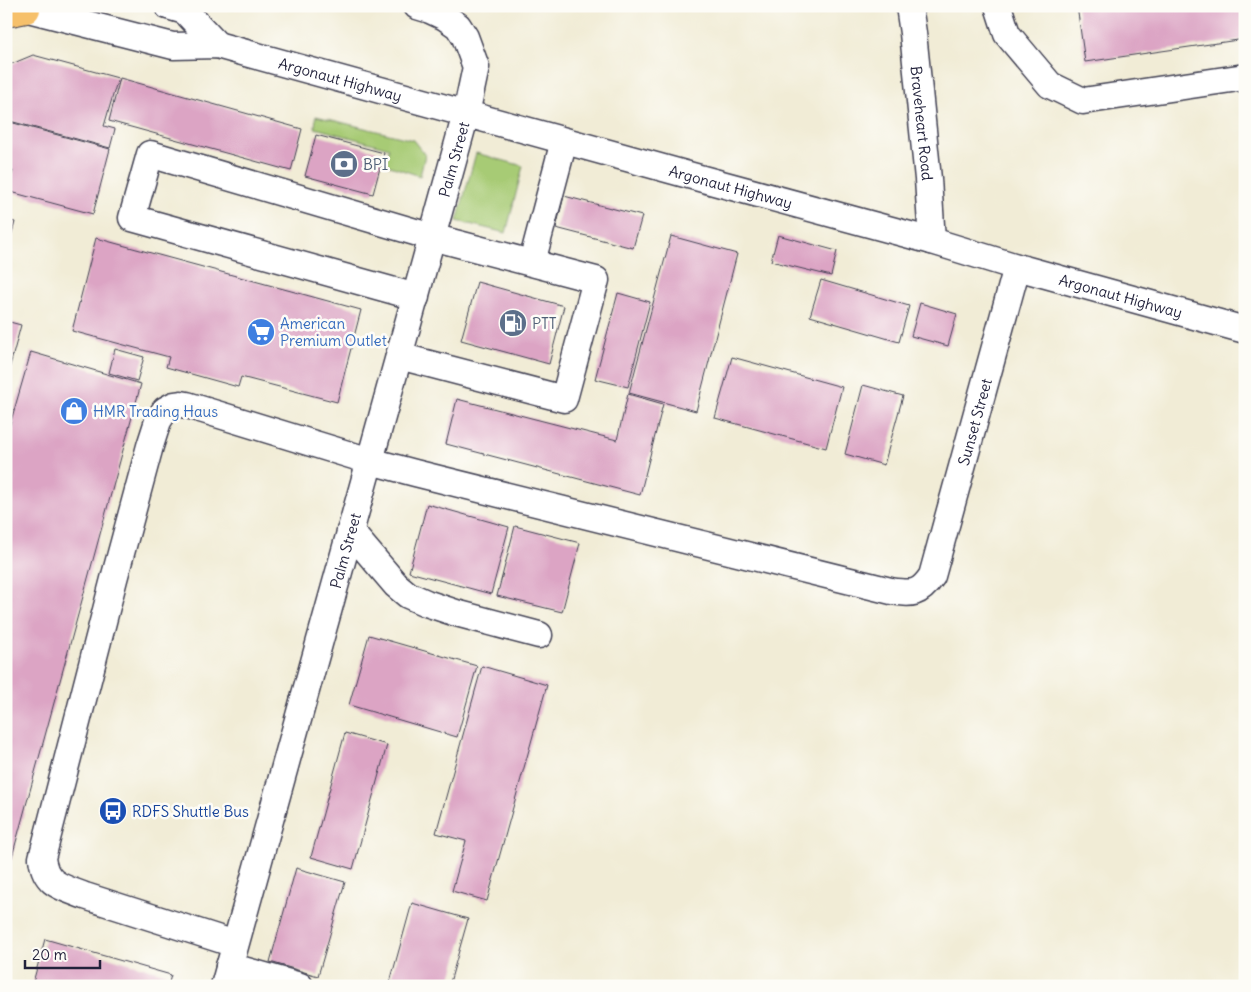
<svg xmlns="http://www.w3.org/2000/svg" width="1251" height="992" viewBox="0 0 1251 992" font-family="Delius,sans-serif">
<rect width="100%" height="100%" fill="#fdfcf7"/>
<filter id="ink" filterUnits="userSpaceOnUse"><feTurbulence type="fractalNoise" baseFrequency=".02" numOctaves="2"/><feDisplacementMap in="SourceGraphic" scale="10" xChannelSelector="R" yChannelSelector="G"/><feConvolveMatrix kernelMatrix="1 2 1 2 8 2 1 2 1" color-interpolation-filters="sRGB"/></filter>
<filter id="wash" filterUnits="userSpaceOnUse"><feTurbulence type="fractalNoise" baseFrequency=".0096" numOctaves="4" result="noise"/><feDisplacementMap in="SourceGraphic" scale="20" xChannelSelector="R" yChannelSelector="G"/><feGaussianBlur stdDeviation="1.12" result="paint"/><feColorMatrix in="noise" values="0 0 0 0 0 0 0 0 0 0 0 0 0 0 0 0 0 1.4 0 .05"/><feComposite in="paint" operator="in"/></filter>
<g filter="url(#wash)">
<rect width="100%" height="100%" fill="#f1ecd6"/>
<g fill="#a7cb74" stroke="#647658">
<polygon points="316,116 413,140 425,155 420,176 384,164 389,148 315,128"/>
<polygon points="476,153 523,166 506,233 457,221"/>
</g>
<g id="blocks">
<g fill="#dca4c4">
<polygon points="1077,6 1245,6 1245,39 1085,62"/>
<polygon points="33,55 118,78 104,126 115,129 110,148 6,120 6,73 9,65"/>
<polygon points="120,78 302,129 291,171 109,121"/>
<polygon points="6,121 110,149 93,214 7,191 13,171 6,169"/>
<polygon points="316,135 384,153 373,194 305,176"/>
<polygon points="564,196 642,216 633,248 556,228"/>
<polygon points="6,220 15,222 7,251 6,251"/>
<polygon points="778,235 837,251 831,276 771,261"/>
<polygon points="671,236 737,254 696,411 629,393"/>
<polygon points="96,238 361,310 337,402 241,377 238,387 166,367 169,357 72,331"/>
<polygon points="821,280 909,306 899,342 810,316"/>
<polygon points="477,282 564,306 549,364 461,340"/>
<polygon points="618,293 650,302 628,387 595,379"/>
<polygon points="920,303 957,314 948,346 911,336"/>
<polygon points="6,321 21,325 7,377 6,377"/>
<polygon points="115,349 144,357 137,381 109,373"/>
<polygon points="31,352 141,384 7,875 6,438"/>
<polygon points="732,357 842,387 826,448 715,418"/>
<polygon points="863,385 903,396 884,465 845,454"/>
<polygon points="628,394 663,404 640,495 446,444 457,399 617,440"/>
<polygon points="427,504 509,527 491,594 409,572"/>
<polygon points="515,526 580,543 562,612 497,596"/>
<polygon points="369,635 477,666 457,737 349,705"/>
<polygon points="482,666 547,685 487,901 452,891 466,841 436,833"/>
<polygon points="345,733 387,745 353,869 311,857"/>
<polygon points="296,868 345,882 318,976 270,962"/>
<polygon points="412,903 468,919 449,986 389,986"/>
<polygon points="45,939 171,975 168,986 32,986"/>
</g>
</g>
</g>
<g filter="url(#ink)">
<use href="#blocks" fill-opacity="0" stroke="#414052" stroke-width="1"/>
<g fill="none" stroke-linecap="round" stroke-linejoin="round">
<defs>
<g id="minor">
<path id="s1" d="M16,6L173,46L217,45L703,179L932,241L1017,267L1245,330"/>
<polyline points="168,6 185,11 217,45"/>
<path id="s2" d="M909,6L913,33L928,179L932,241"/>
<polyline points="998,6 1007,34 1050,85 1083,101 1245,77"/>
<polyline points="532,262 564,141"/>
<polyline points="399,356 564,399 596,280 432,237 150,154 132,218 416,297"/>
<polyline points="350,531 396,585 408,595 426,603 456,613 539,635"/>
<path id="s3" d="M235,944L85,896C62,887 45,885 42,858L114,579L150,446L158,421L165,410L174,405L181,404L187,405L370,461L415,473L891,591C912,594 919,595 932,576L1017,267"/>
<polyline points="229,966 300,986"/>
<path id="s4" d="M224,986L432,237L466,114L476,67L465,37L458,26L445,17L430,10L417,6"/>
</g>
<polyline id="major" points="6,13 26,9"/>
</defs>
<use href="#minor" stroke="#414052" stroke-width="29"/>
<use href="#major" stroke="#414052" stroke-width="30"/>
<use href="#minor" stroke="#fff" stroke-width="26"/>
<use href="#major" stroke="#f6c06b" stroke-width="28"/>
</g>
</g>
<defs>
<symbol id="bank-disc" viewBox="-11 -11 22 22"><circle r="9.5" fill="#5c6f8a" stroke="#fdfcf7"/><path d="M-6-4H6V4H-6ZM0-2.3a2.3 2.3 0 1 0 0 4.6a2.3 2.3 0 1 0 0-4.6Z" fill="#fff"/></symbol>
<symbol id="fuel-disc" viewBox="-11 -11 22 22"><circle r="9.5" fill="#5c6f8a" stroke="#fdfcf7"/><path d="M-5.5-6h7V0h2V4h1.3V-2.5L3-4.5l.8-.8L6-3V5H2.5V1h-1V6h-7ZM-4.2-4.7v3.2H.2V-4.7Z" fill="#fff"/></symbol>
<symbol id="supermarket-disc" viewBox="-11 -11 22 22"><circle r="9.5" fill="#3f7fe0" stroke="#fdfcf7"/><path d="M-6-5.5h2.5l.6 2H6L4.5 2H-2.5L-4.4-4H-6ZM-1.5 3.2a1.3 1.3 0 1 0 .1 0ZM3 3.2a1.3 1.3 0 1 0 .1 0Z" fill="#fff"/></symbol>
<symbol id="shop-disc" viewBox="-11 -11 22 22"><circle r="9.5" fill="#3f7fe0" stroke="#fdfcf7"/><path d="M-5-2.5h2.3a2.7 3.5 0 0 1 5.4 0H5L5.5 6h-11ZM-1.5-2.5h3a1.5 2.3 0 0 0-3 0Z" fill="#fff"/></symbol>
<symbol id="bus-disc" viewBox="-11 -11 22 22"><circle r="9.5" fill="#1a4fb4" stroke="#fdfcf7"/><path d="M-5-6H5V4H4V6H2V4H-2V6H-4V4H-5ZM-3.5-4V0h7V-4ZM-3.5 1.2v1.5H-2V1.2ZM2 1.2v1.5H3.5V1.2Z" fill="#fff"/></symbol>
</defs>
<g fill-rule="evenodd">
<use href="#bank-disc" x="328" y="148" width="32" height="32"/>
<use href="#fuel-disc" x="497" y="307" width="32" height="32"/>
<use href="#supermarket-disc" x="245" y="316" width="32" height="32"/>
<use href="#shop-disc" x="58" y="395" width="32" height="32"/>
<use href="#bus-disc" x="97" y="795" width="32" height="32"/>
</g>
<g text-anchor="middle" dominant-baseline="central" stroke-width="5" stroke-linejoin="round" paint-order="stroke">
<g font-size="15" fill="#22223b" stroke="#fdfcf7">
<text stroke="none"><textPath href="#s1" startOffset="334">Argonaut Highway</textPath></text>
<text stroke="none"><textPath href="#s2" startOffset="118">Braveheart Road</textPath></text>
<text stroke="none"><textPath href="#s4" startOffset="858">Palm Street</textPath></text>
<text stroke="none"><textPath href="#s1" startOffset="739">Argonaut Highway</textPath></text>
<text stroke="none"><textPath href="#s1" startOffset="1144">Argonaut Highway</textPath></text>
<text stroke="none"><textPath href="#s3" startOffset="1644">Sunset Street</textPath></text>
<text stroke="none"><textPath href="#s4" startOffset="452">Palm Street</textPath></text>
</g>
<g font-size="15" fill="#4e5e75" stroke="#fdfcf7" text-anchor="start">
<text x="363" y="164">BPI</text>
<text x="532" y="323">PTT</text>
</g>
<g font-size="15" fill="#366cbe" stroke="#fdfcf7" text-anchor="start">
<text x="280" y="323">American<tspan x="280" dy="17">Premium Outlet</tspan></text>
<text x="93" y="411">HMR Trading Haus</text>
</g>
<g font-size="15" fill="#164399" stroke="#fdfcf7" text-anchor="start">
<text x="132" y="811">RDFS Shuttle Bus</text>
</g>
</g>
<rect width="1251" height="992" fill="none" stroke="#fdfcf7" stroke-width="25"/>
<path d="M25 960v8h75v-8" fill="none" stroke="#22223b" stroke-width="2.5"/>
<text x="32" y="960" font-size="15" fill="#22223b" stroke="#fdfcf7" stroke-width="4" paint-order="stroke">20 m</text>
</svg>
